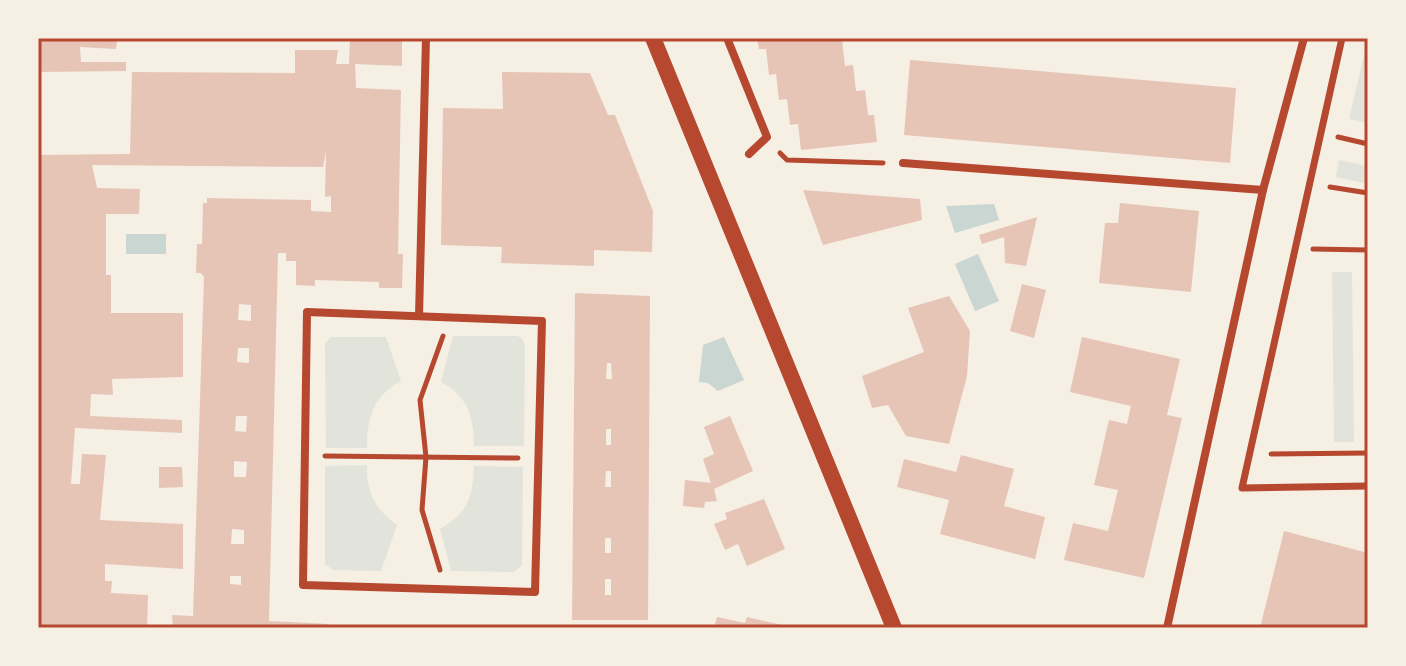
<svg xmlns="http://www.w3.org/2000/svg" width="1406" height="666" viewBox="0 0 1406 666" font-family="'DejaVu Sans',sans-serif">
<rect width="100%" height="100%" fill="#f6efe4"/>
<g fill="#e2e4dc">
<polygon points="1368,38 1368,120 1367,123 1349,119"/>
<polygon points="1339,160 1368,166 1368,184 1336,177"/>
<polygon points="1332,272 1352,272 1354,442 1334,442"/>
<path d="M453,336H517L522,338L525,345L524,446H474C474,418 468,396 441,382Z"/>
<path d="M331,337H386L401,381C373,396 367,418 367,448H326L325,344Z"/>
<path d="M367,465C366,492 375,509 397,525L381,571L333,570L325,564V466Z"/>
<path d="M474,466L523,467L522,565L514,572L451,571L440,529C468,513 473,497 474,466Z"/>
</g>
<g fill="#c9d6d2">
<polygon points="994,204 999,220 955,233 946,206"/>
<rect x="126" y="234" width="40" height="20"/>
<polygon points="978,254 999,301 975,311 955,264"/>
<polygon points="724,337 744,380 718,391 708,383 699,382 703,345"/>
</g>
<g fill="#e6c5b7" fill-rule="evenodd">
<polygon points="38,38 117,40 116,49 80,47 81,62 126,62 126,71 38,72"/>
<path d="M350,38H402V66L355,64L356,88L401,90L398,254H403L402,288H379V282L315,280V286L296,285V261H286V253H278L269,621L329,624V628H173L172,615L193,616L204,277L201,273H196L197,244H202L203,203H207V198L311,200V211L331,212V196L325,197L326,151L323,167L92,165L97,188L140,189L139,214H106V275H111V313H183V377L112,379L113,395L91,394L90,416L182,420V433L75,428L71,484H80L82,454L106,455L100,520L183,524V569L105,564V581H112L111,593L148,595L147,628H38V155L130,154L132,72L295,73V50H338L336,64H349ZM239,304L251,305V321L238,320ZM238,348H249V363L237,362ZM236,416H247L246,432L235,431ZM234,461L247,462L246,477H234ZM232,529L244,530V544H231ZM230,576H241V585L230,584Z"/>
<polygon points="757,38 842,40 845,66 853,65 856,91 865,90 868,115 874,115 877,142 801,150 798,124 790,125 787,99 779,100 776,74 769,75 766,49 759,49"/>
<polygon points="910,60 1236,88 1230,163 904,135"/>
<polygon points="502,72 590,73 608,115 615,115 653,211 652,252 594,250 594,266 501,263 502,247 441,245 443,108 503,109"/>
<polygon points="803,190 920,199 922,220 823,245"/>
<polygon points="1120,203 1199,211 1191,292 1099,283 1105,223 1118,223"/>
<polygon points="1037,217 1026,266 1005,263 1004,237 982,244 979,235"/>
<polygon points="1022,284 1046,290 1034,338 1010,331"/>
<path d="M575,293L650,296L648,620H572ZM607,363H611L612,379H606ZM606,429H611V445H606ZM606,471H611V487H605ZM605,538H611V553H605ZM605,579H611V595H605Z"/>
<polygon points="949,296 970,331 967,376 949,444 906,436 888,405 872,408 862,376 924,352 908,308"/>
<polygon points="1082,337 1180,359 1167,415 1182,418 1144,578 1064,560 1073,523 1108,531 1118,490 1094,485 1109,420 1127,424 1131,406 1070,392"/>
<polygon points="730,416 753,471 714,489 717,501 705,502 704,508 683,506 685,480 711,483 703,459 714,454 704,427"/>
<polygon points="961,455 1014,469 1004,506 1045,517 1035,559 940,534 949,500 897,487 904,459 956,472"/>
<polygon points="159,467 182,467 183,487 159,488"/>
<polygon points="764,499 785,549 747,566 738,544 725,550 714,524 727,519 725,513"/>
<polygon points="1284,531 1368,553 1366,628 1260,628"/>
<polygon points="717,617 745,623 747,617 782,625 781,628 714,628"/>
</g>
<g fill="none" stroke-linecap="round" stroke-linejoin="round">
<g stroke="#b5482f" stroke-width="5">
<polyline points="1338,137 1368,144"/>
<polyline points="780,153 787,160 883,163"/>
<polyline points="1330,187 1368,193"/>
<polyline points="1313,249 1368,250"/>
<polyline points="1271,454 1368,453"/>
<polyline points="325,456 518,458"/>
<polyline points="440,570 422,510 426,457 420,400 443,336"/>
</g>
<polyline stroke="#b5482f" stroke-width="7" points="1342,38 1242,488 1368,486"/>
<g stroke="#b5482f" stroke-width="8">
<polyline points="727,38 767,137 749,154"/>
<polyline points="903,163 1263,190"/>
<polygon points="307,312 542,321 535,592 303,585"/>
<polyline points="419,316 426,38"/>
<polyline points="1167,628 1263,190 1304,38"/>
</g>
<polyline stroke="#b5482f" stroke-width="16" points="653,38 894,628"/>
</g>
<rect width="1406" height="666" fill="none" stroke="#f6efe4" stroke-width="80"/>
<rect x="40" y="40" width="1326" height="586" fill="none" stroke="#b5482f" stroke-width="3"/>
</svg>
